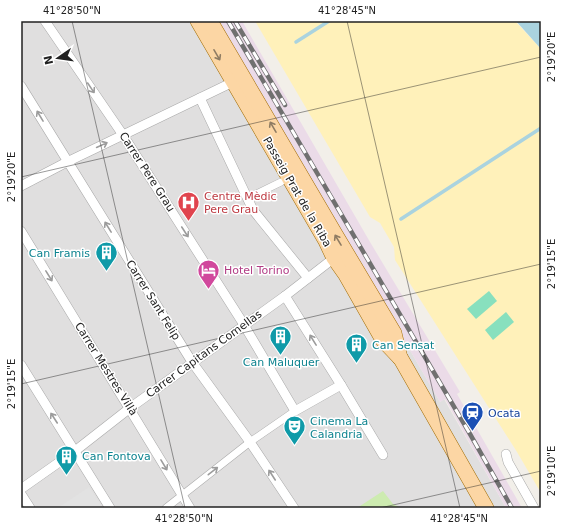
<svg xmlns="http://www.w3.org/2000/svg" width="562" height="529" viewBox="0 0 562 529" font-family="'DejaVu Sans',sans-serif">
<rect width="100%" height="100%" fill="#f2efe9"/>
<polygon fill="#e0dfdf" points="21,21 219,21 440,402 444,399 506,508 21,508"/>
<polygon fill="#ebdbe8" points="219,21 242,21 370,242 460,392 457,394 522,508 506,508 445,399 440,402"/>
<polygon fill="#cdebb0" points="383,491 393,504 401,508 357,508"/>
<polygon fill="#fff1ba" points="255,21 515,21 541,49 541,493 517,452 395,260 394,247 380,223 370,217"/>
<g fill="#88e0be">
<polygon points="489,291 497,301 476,319 467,309"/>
<polygon points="506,312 514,322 493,340 485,330"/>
</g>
<polygon fill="#e2e2e2" points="89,487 103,508 60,508 59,507"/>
<polygon fill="#aad3df" points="516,21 541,21 541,49"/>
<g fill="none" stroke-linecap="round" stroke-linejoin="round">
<g stroke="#aad3df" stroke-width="3.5">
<polyline points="296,42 329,21"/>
<polyline points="401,219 541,128"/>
</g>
<defs>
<g id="pedestrian">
<polyline points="248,198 281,182"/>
<polyline points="166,508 250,442 295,411"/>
</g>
<g id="minor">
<polyline points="45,21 123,135 241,320 295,411 341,385"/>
<polyline points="21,86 192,362 250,442 294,508"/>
<polyline points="200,98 253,210 308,278"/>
<polyline points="21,186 67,162 233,82"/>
<polyline points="21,231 190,508"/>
<polyline points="285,296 341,385 383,455"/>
<polyline points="21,365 110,508"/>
<polyline points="506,454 508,462 534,508"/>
<polyline points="21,489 75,451 130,408 285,296 334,258"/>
<polyline points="21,494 30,508"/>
</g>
<g id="primary">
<polyline points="198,21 326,241 334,258 346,275 383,340 401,359 486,508"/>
<polyline points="210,21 335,234 394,333 400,358"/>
</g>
</defs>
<use href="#pedestrian" stroke="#a9a9a9" stroke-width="8"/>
<use href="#minor" stroke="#a9a9a9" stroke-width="10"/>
<use href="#primary" stroke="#a06b00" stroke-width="16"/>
<use href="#pedestrian" stroke="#fff" stroke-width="7"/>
<use href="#minor" stroke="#fff" stroke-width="9"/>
<use href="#primary" stroke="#fcd6a4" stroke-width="15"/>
<defs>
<g id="rail">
<polyline points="228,21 470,434 512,508"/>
<polyline points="235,21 285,105"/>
</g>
</defs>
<use href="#rail" stroke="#707070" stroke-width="4.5"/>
<use href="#rail" stroke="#fff" stroke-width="3" stroke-dasharray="9" stroke-linecap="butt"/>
</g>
<defs><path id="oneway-shaft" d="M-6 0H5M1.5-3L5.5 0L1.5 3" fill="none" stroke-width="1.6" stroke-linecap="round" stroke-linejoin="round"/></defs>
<g stroke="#8f7c63">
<use href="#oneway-shaft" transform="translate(217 55) rotate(60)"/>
<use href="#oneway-shaft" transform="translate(273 127) rotate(-120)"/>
<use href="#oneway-shaft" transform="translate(338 240) rotate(-121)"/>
</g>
<g stroke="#9c9c9c">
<use href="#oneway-shaft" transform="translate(91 88) rotate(56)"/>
<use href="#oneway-shaft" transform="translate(40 116) rotate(-121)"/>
<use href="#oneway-shaft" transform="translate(102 145) rotate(-25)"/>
<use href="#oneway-shaft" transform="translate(108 227) rotate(-122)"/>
<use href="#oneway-shaft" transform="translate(185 232) rotate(57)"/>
<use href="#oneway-shaft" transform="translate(49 276) rotate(58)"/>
<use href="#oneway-shaft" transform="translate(313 340) rotate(-122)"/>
<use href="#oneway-shaft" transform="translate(54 418) rotate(-123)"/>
<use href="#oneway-shaft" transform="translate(164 465) rotate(59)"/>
<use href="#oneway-shaft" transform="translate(213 471) rotate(-38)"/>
<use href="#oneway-shaft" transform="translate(272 475) rotate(-123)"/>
</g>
<path fill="none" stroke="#222" stroke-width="1" stroke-opacity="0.45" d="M72,21L185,508M347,21L460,508M21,177L541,57M21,384L541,264M380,508L541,471"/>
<defs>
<symbol id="hospital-pin" viewBox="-11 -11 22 30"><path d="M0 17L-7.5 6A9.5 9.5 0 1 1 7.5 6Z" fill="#e0444e" stroke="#fff"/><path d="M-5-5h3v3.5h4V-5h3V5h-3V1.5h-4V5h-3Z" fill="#fff"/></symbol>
<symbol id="building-pin" viewBox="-11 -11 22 30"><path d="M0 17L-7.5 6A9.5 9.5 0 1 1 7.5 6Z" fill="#0f9aa8" stroke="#fff"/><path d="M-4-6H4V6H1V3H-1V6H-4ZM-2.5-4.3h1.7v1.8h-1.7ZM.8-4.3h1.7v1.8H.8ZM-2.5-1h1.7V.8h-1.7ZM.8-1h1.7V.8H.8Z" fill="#fff"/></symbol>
<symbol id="hotel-pin" viewBox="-11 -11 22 30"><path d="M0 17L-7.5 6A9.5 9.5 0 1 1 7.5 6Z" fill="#d1479c" stroke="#fff"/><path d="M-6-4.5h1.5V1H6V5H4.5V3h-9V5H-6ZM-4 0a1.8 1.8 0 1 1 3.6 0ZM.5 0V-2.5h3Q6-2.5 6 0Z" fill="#fff"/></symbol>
<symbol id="station-pin" viewBox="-11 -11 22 30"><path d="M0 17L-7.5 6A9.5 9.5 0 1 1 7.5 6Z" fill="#1a4fb4" stroke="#fff"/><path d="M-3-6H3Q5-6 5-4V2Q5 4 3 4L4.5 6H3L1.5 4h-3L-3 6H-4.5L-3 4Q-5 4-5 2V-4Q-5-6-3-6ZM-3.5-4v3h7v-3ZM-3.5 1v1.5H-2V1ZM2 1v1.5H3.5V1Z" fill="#fff"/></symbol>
<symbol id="theatre-pin" viewBox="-11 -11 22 30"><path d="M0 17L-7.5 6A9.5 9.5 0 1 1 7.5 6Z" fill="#0f9aa8" stroke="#fff"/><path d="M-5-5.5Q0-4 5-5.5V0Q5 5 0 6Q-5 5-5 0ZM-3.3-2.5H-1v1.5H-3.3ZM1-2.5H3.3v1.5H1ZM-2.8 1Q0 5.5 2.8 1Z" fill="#fff"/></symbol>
</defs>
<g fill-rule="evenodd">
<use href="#hospital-pin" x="176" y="190" width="25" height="34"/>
<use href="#building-pin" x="94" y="240" width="25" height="34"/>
<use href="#hotel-pin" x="196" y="258" width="25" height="34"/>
<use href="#building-pin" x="268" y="324" width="25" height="34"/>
<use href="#building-pin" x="344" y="332" width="25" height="34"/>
<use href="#station-pin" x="460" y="400" width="25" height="34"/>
<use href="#theatre-pin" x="282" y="414" width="25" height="34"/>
<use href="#building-pin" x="54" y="444" width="25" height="34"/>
</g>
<g text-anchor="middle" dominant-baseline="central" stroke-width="3" stroke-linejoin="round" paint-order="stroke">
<g font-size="11" fill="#222" stroke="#fff">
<text transform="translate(147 172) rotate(57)">Carrer Pere Grau</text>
<text transform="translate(297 192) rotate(60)">Passeig Prat de la Riba</text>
<text transform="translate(153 300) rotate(58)">Carrer Sant Felip</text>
<text transform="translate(204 354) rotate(-36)">Carrer Capitans Comellas</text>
<text transform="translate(106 369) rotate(58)">Carrer Mestres Villà</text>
</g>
<g font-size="11" fill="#be3a42" stroke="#fff" text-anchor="start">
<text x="204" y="196">Centre Mèdic<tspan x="204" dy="13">Pere Grau</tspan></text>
</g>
<g font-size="11" fill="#0d838f" stroke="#fff" text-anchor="start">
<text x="90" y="253" text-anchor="end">Can Framis</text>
<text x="372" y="345">Can Sensat</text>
<text x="281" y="362" text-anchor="middle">Can Maluquer</text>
<text x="310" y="421">Cinema La<tspan x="310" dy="13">Calandria</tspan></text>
<text x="82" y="456">Can Fontova</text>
</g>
<g font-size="11" fill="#b23c85" stroke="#fff" text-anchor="start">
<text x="224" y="270">Hotel Torino</text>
</g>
<g font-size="11" fill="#164399" stroke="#fff" text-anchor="start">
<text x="488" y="413">Ocata</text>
</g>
</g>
<rect width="562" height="529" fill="none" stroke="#ffffff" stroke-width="44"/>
<g transform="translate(58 58) rotate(257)" stroke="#ffffff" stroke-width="3" paint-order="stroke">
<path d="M0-3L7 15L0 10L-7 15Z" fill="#222222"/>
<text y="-6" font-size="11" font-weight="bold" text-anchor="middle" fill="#222222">N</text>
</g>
<rect x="22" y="22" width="518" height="485" fill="none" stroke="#222" stroke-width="1.5"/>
<g font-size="10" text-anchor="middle" fill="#222">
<text x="72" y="14">41°28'50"N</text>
<text x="347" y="14">41°28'45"N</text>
<text transform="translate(551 57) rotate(-90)" y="4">2°19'20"E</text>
<text transform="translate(11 177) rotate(-90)" y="4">2°19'20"E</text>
<text transform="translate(551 264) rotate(-90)" y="4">2°19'15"E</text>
<text transform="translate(11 384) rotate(-90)" y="4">2°19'15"E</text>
<text transform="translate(551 471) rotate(-90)" y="4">2°19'10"E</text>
<text x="184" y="522">41°28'50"N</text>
<text x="459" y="522">41°28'45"N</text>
</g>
</svg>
